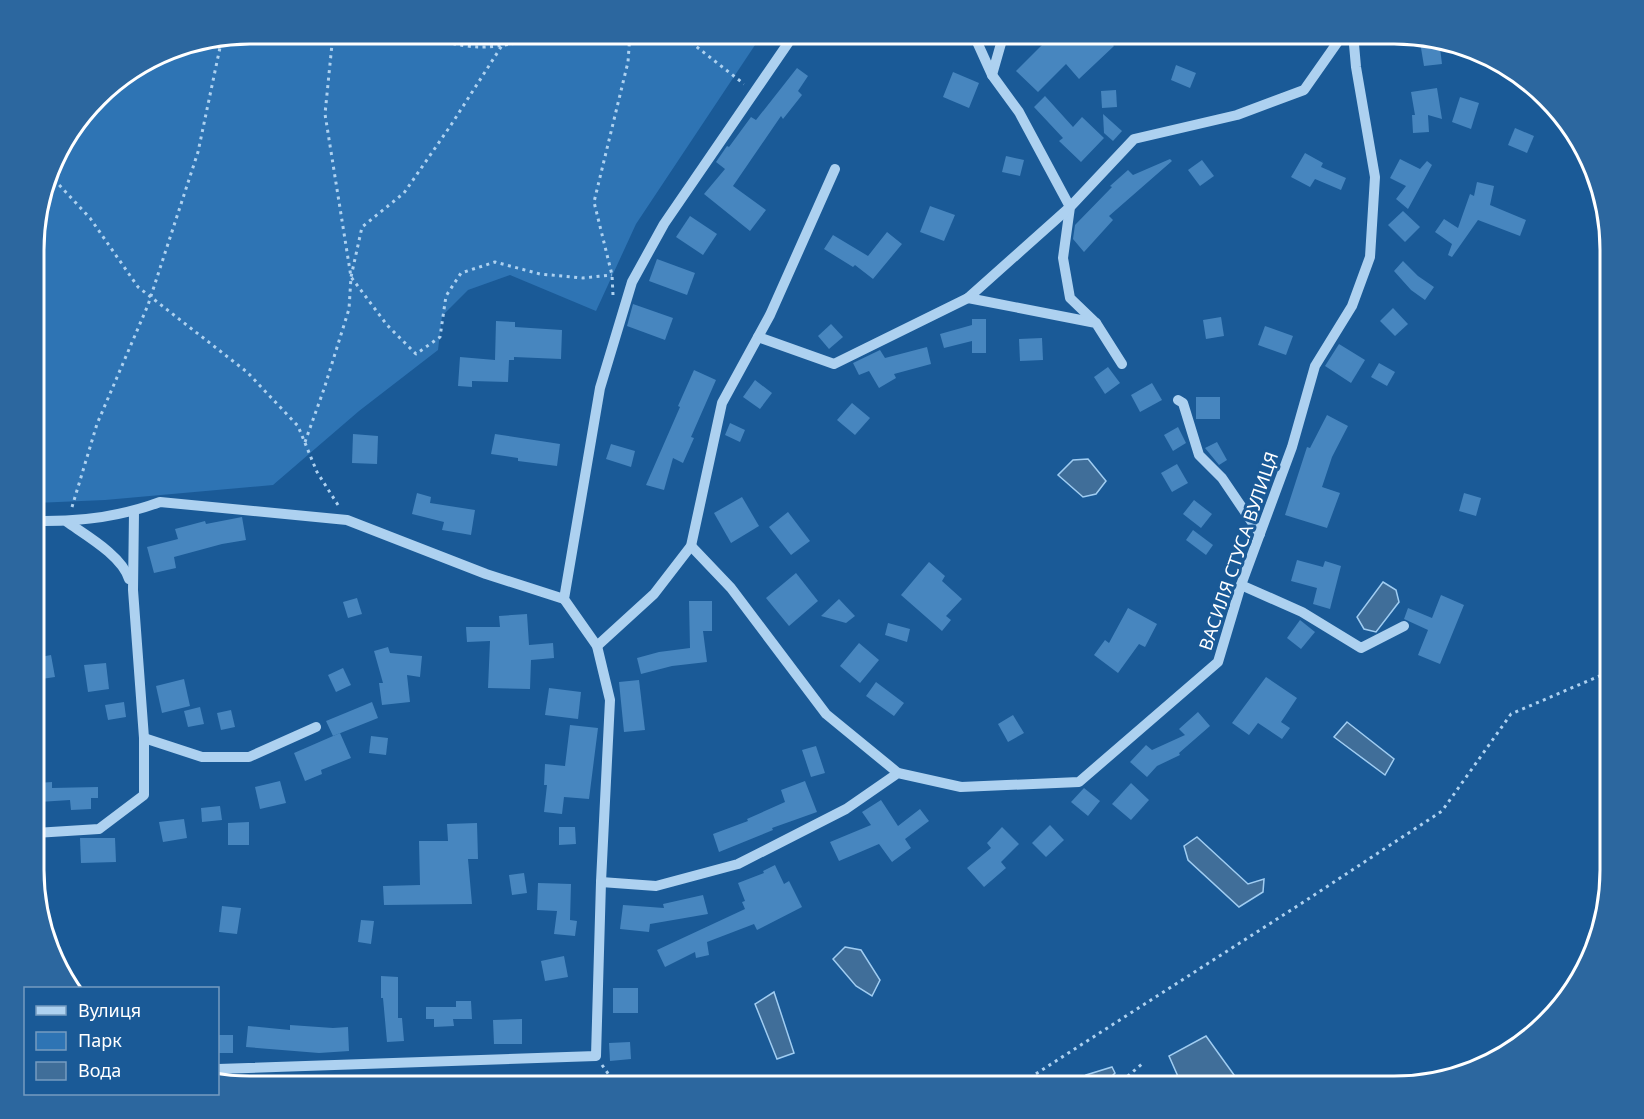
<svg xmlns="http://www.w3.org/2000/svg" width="1644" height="1119" viewBox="0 0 1644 1119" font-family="'Noto Sans',sans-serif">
<rect width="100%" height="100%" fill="#1a5a97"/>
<polygon fill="#2e74b4" points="250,33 763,33 636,224 596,311 510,275 468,290 442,316 438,350 359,411 273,485 105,500 35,503 35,222 56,154 107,87 167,49"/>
<g fill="#406e99" stroke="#a0cdf2" stroke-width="1.5">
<polygon points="1088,459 1106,481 1096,494 1083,497 1058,475 1073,460"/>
<polygon points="1383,582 1396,590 1399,602 1376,632 1364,629 1357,617"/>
<polygon points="1347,722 1394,759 1385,775 1334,737"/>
<polygon points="1197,837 1248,884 1264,879 1263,892 1239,907 1188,860 1184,846"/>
<polygon points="845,947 861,950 880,980 872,996 856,986 833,959"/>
<polygon points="774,992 794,1053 777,1059 755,1004"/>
<polygon points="1206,1036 1242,1086 1187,1086 1180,1081 1169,1056"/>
<polygon points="1112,1067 1115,1073 1102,1086 1071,1086 1086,1075"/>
</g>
<g fill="#4786bf">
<polygon points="1035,33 1102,33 1114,46 1079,79 1066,64 1038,92 1016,71 1045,42"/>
<polygon points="1419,36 1439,40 1442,64 1424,66"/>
<polygon points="1176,65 1196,73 1190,88 1171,80"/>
<polygon points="797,68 808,76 798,91 802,95 783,119 781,116 733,186 766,210 750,231 704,194 725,169 716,162 727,146 729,147 751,117 756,120"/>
<polygon points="953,72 979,83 969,108 943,97"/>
<polygon points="1437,88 1442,119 1428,115 1429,132 1413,133 1412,115 1415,115 1411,92"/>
<polygon points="1116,90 1117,107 1102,108 1101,91"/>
<polygon points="1045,96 1073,127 1082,117 1104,138 1081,162 1059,141 1063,138 1034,107"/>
<polygon points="1460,97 1479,103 1471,129 1452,122"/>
<polygon points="1103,114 1122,131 1113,141 1104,133"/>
<polygon points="1515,128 1534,136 1527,153 1508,145"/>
<polygon points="1305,153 1323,163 1321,167 1346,178 1341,190 1315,179 1310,187 1291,177"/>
<polygon points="1006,156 1024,160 1020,176 1002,172"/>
<polygon points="1170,159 1172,161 1109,216 1113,220 1084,252 1073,239 1075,225 1112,187 1110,186 1128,170 1133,175"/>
<polygon points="1400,159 1420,169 1427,161 1432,165 1408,209 1396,199 1406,186 1390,178"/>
<polygon points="1202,160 1214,176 1200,186 1188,170"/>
<polygon points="1477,182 1494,186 1490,205 1526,220 1520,236 1478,220 1452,257 1448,255 1452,244 1435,232 1444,219 1458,228 1470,194 1474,196"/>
<polygon points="930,206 955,215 944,241 920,232"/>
<polygon points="1403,211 1420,227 1405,242 1388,225"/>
<polygon points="690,216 717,234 703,255 676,237"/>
<polygon points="887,232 902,244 873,279 855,265 853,267 824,249 833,235 868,256"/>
<polygon points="657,259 695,273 687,295 649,281"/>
<polygon points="1403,261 1418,276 1434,287 1425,300 1411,290 1394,271"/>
<polygon points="633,304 673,318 665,340 627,326"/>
<polygon points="1393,308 1408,324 1395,336 1380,321"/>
<polygon points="1221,317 1224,336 1206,339 1203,320"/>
<polygon points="972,319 986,319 986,353 972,353 972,341 944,348 940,334 972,325"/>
<polygon points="496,321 515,322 515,327 562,330 561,359 514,357 514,360 509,360 508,382 472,381 472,387 458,386 460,357 495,360"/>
<polygon points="831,324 843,337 829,349 818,336"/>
<polygon points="1265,326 1293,336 1286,355 1258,345"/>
<polygon points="1042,338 1043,360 1020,361 1019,339"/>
<polygon points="1339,344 1365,360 1351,383 1325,366"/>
<polygon points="927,347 931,364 894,374 896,378 879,388 869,371 859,375 853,363 880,350 885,358"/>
<polygon points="1379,363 1395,372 1387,386 1371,377"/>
<polygon points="1108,367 1120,383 1105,394 1094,377"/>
<polygon points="694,370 716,380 691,437 694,438 683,463 673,458 664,490 646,485 680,407 678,406"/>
<polygon points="755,380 772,393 760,409 743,397"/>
<polygon points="1152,383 1162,400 1140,412 1131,395"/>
<rect x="1196" y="397" width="24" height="22"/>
<polygon points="852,403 870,418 855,435 837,420"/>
<polygon points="1327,415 1348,426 1332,457 1322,487 1340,493 1327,528 1285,515 1307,447 1310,448"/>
<polygon points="730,423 745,430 740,442 725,435"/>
<polygon points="1178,427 1186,443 1173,451 1164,435"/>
<polygon points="353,434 378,436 377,464 352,463"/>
<polygon points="495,434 560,444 557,466 518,461 518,458 491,454"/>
<polygon points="1217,442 1227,460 1219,465 1205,448"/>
<polygon points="611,444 635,451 631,467 606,459"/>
<polygon points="1177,464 1188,483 1172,492 1161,473"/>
<polygon points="417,493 431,497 430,503 475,510 471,535 442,530 444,522 412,514"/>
<polygon points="1464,493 1481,498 1476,516 1459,511"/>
<polygon points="742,497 759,526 731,543 714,513"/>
<polygon points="1194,500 1212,514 1201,528 1183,514"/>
<polygon points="788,512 810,541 791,555 769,527"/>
<polygon points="242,517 246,540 222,544 174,557 176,568 154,573 147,547 178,539 175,529 205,521 206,524"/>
<polygon points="1193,530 1213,545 1206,555 1186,540"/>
<polygon points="1297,560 1323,567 1325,561 1341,566 1330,609 1313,604 1317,588 1291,581"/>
<polygon points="929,562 945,576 942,581 962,599 946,616 951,620 942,631 901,595"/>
<polygon points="796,573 818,601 789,626 766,598"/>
<polygon points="1441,595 1464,605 1440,664 1418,655 1428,630 1404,619 1408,608 1432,618"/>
<polygon points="357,598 362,614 348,618 343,602"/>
<polygon points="839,599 855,616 846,623 821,616"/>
<polygon points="689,601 712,601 712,631 703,631 707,662 672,666 641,674 637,658 659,652 690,648"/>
<polygon points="1128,608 1157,624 1145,647 1139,644 1118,673 1094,655 1105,640 1109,643"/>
<polygon points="527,614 529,645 553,643 554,658 531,660 530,689 488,688 490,641 467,642 466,627 500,627 499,616"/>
<polygon points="1300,620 1315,632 1301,649 1287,638"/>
<polygon points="888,623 910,629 907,642 885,635"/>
<polygon points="859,643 879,660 860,683 840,666"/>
<polygon points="388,647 390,653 422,656 420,677 407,675 410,702 382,705 379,683 383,683 374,651"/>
<polygon points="51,655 55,677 35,680 35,658"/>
<polygon points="106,663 109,689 88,692 84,665"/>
<polygon points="343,668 351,685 336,692 328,675"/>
<polygon points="1266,677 1297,698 1281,722 1290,728 1282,739 1258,723 1249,735 1232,723"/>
<polygon points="184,679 190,706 162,713 156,686"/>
<polygon points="639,680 645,730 624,732 619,682"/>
<polygon points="876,682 904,703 894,716 866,696"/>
<polygon points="549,688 581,692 578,719 545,715"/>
<polygon points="124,702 126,717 108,720 105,705"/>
<polygon points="372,702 378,718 333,736 326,721"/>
<polygon points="200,707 204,724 188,727 184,711"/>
<polygon points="231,710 235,727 221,730 217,713"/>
<polygon points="1198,712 1210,726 1179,753 1180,755 1157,766 1147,777 1130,762 1146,745 1152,750 1185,735 1179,729"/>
<polygon points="1013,715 1024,733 1008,742 998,724"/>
<polygon points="570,725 598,728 589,799 564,797 562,814 544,812 547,785 544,785 545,764 565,766"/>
<polygon points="340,733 351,758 321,770 322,774 305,781 294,753"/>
<polygon points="371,736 388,738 386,755 369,753"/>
<polygon points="816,746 825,773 811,777 802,750"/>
<polygon points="280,781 286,803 260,809 255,787"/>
<polygon points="805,781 817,812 772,828 773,830 719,852 713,834 748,821 747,819 785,802 781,790"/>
<polygon points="52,782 52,788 98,787 98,798 91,798 91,809 71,810 70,800 39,802 38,783"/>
<polygon points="1131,783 1149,800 1131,820 1112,804"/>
<polygon points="1084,788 1100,801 1088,816 1071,802"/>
<polygon points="881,800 898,826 920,809 929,821 905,839 911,848 892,862 879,844 839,861 830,842 871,825 862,812"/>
<polygon points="220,806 222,820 202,822 201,808"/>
<polygon points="184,819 187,838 163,842 159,822"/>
<polygon points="249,822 249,845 228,845 228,823"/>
<polygon points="477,823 478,859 468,859 472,904 384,905 383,886 420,885 419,841 448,841 447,824"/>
<polygon points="1050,825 1064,840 1046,857 1032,843"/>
<polygon points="559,827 575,827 576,844 559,845"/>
<polygon points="1002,827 1019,844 1001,862 1006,868 984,887 967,868 991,848 987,843"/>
<polygon points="80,838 115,838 116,862 81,863"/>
<polygon points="775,865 784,884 789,881 802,907 757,930 754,924 707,942 709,955 696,958 695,952 665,967 657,950 745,909 742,902 745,901 738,883 764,873 763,871"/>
<polygon points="524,873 527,893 512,895 509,875"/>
<polygon points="538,883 571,884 570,920 577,921 575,936 554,934 557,911 537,910"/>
<polygon points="703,895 708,914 650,924 649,932 620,929 623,905 664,908 663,904"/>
<polygon points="222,906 241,908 237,934 219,932"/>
<polygon points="361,920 374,921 371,944 358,942"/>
<polygon points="564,956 568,977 545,981 541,961"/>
<polygon points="381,976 398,977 398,1018 402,1018 404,1041 387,1042 383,998 381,998"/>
<rect x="613" y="988" width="25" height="25"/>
<polygon points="456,1001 471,1001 472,1019 453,1019 454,1026 434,1027 434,1019 426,1019 426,1007 456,1007"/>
<polygon points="522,1019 522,1044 494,1044 493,1020"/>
<polygon points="290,1025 333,1028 348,1027 349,1051 319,1053 246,1047 248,1026 290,1030"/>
<rect x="218" y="1035" width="15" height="18"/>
<polygon points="630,1042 631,1059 610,1061 609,1043"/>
</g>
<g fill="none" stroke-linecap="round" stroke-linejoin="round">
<g stroke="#add1f0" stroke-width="3" stroke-dasharray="3 4.5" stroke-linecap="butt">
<polyline points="330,33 332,44 325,114 351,277 387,325 416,354 440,337 446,296 461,273 495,262 540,274 583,278 612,275"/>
<path d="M417,33C435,40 458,46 478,47C498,48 538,39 557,33"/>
<polyline points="679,33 744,84"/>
<polyline points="49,174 90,218 138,287 247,372 298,426 317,472 338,505"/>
<polyline points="613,295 612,275 594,202 628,62 630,33"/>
<polyline points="305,442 324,389 349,309 351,277 362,227 404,193 451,125 510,33"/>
<polyline points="72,507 97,424 148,305 198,152 222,38"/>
<polyline points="602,1065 617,1086"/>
<polyline points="1017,1086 1302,903 1442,811 1511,714 1611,671"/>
<polyline points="1116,1086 1142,1064"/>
</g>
<g stroke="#add1f0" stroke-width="10">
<polyline points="992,75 1004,33"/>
<polyline points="968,298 1096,323 1122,364"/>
<polyline points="1096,323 1070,298 1063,258 1070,207 1134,139 1237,115 1304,90 1344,33"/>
<polyline points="758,337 834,364 968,298 1070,207 1019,112 992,75 973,33"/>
<polyline points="1178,400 1183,403 1199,455 1222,478 1260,534"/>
<path d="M35,521C77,522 120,517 160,502L347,520L486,574L564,599"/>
<path d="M67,522C87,536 122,556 129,579"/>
<polyline points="691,546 731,588 826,714 898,773"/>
<polyline points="1241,585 1302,612 1361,648 1404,626"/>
<polyline points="597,646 654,594 691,546 722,403 770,315 835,169"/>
<polyline points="144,738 202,757 249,757 316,727"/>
<polyline points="35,833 99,829 144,795 144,738 133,590 134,512"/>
<polyline points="601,882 656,886 738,864 846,809 898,773 961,787 1079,782 1218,662 1241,585 1292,447 1315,366 1352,306 1370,257 1375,177 1356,67 1353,33"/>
<polyline points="218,1069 596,1056 601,882 610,700 597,646 564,599 600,388 632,282 664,224 795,33"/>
</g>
</g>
<g text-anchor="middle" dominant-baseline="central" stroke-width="6" stroke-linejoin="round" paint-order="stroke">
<g font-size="18" fill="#fff" stroke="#1a5a97">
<text transform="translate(1238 551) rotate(-71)">ВАСИЛЯ СТУСА ВУЛИЦЯ</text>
</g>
</g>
<path d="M0 0H1644V1119H0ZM250 44H1394A206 206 0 0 1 1600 250V870A206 206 0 0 1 1394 1076H250A206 206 0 0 1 44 870V250A206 206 0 0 1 250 44Z" fill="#2c679f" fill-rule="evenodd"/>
<path fill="none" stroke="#fff" stroke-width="3" d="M250 44H1394A206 206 0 0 1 1600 250V870A206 206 0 0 1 1394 1076H250A206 206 0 0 1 44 870V250A206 206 0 0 1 250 44Z"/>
<rect x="24" y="987" width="195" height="108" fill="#1a5a97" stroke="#769cc1" stroke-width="1.5"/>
<rect x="36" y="1006" width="30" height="9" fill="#add1f0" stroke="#769cc1" stroke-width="1.5"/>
<text x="78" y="1017" font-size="18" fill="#ffffff">Вулиця</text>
<rect x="36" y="1032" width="30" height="18" fill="#2e74b4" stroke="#769cc1" stroke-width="1.5"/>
<text x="78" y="1047" font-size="18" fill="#ffffff">Парк</text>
<rect x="36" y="1062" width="30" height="18" fill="#406e99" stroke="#769cc1" stroke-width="1.5"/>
<text x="78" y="1077" font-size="18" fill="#ffffff">Вода</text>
</svg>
